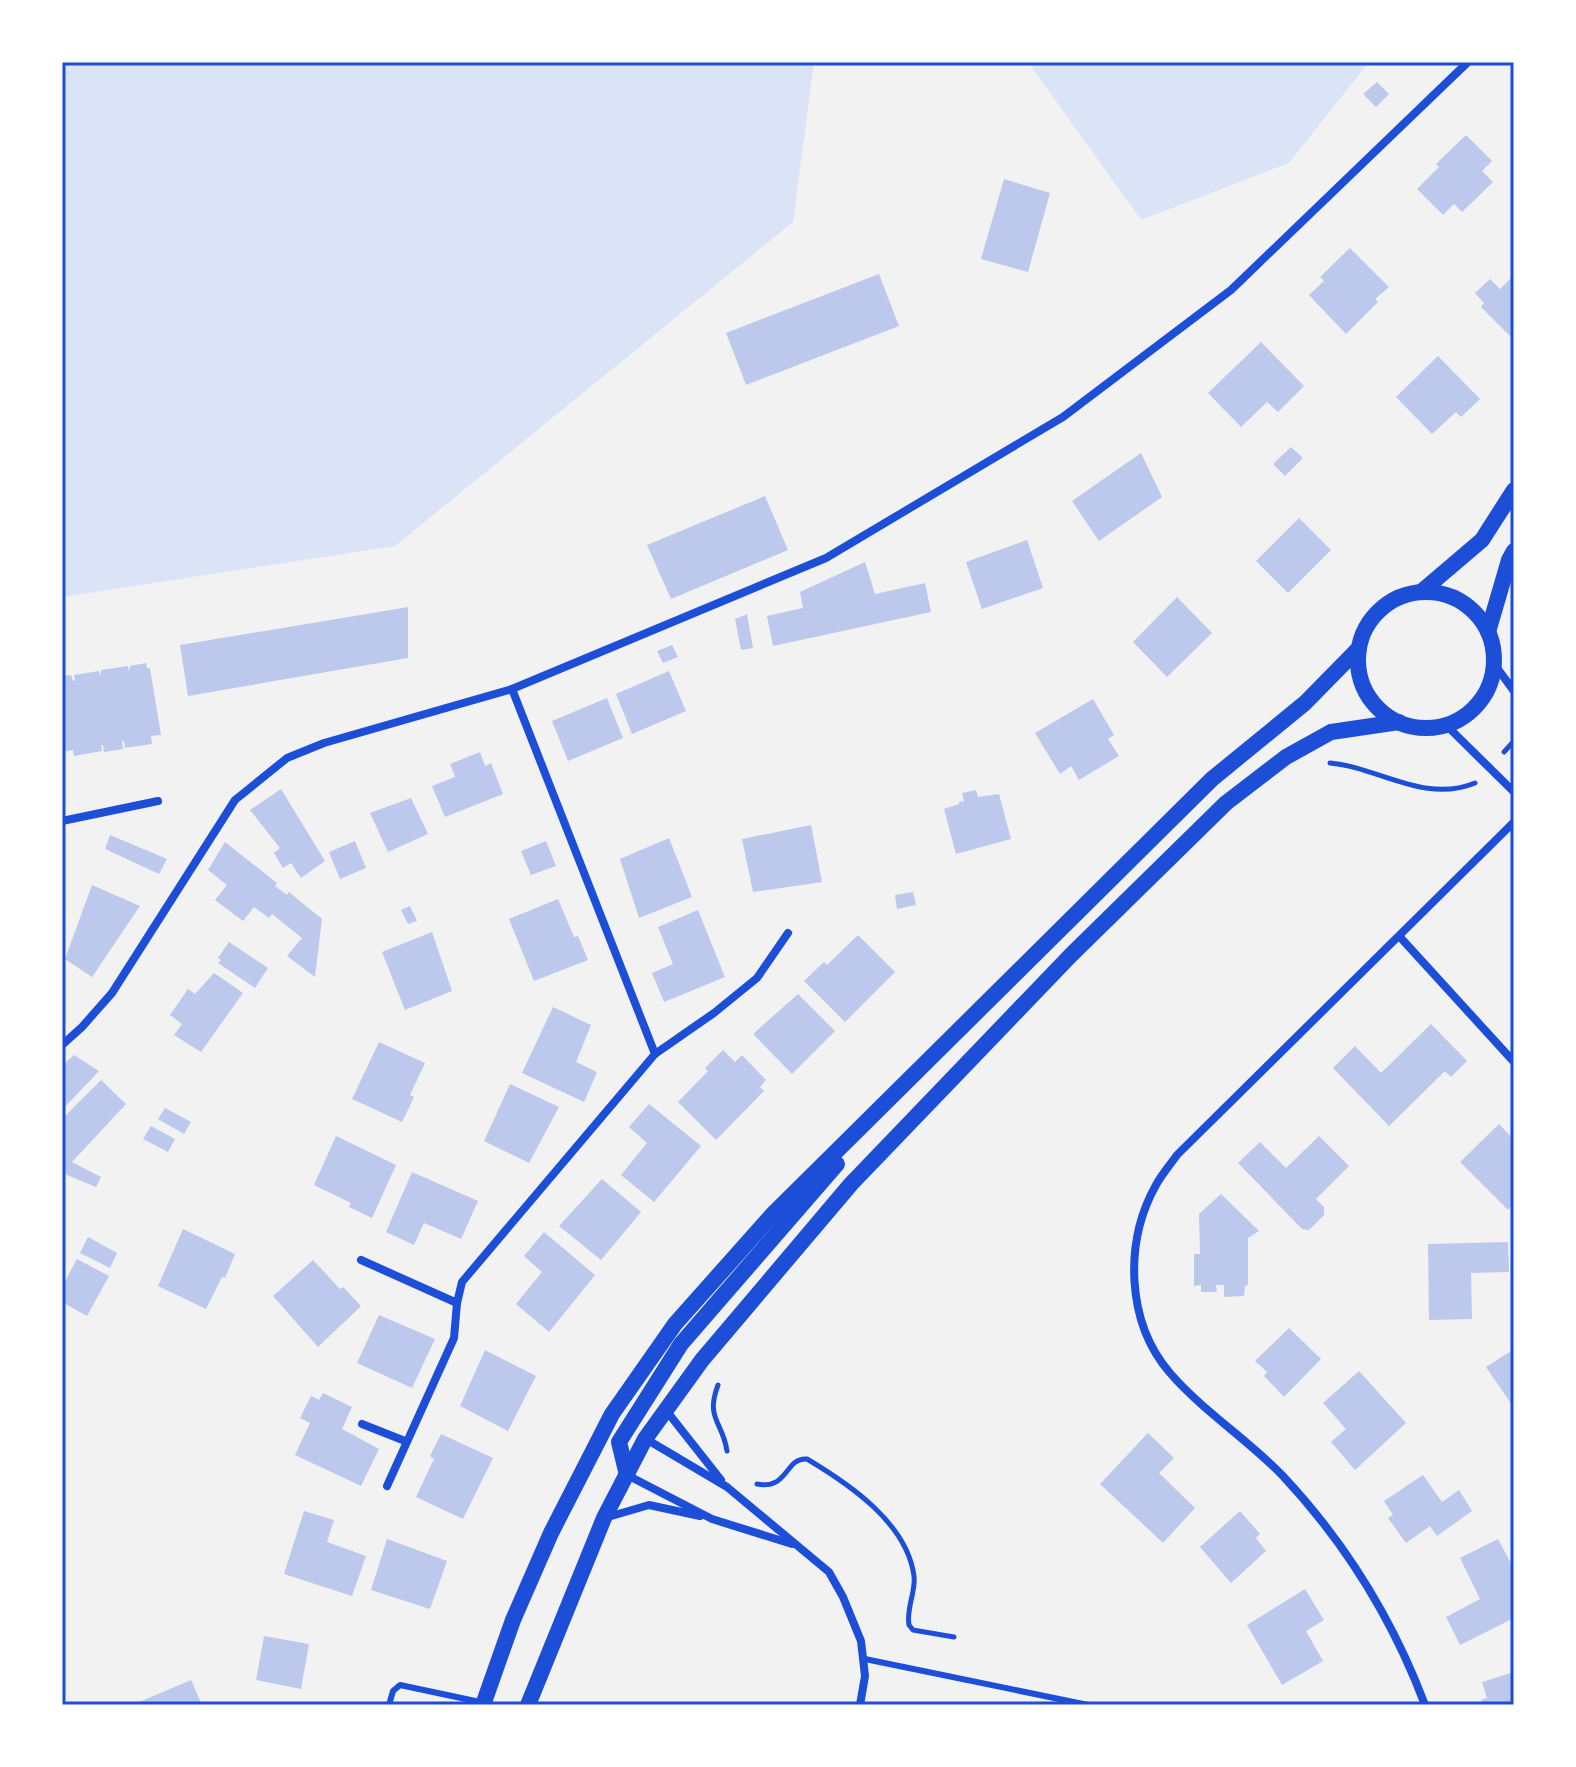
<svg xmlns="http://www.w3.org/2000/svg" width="1576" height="1767" viewBox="0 0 1576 1767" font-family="'Sofia Sans Condensed',sans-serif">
<rect width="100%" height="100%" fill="#f2f2f2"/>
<g fill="#dbe4f7">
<polygon points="62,62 814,62 793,222 395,546 62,597"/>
<polygon points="1028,62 1369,62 1289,163 1141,220"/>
</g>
<g fill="#bdc9ec">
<polygon points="1377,82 1389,94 1376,107 1363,94"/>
<polygon points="1466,135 1492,161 1482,171 1493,182 1462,212 1454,204 1443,215 1417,189 1439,167 1436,164"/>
<polygon points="1004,179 1050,193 1028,272 981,259"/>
<polygon points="1350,248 1389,287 1375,299 1378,302 1346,334 1309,295 1324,281 1320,277"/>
<polygon points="879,274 899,326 746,385 726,333"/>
<polygon points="1514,275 1514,337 1512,338 1481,307 1484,303 1475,293 1490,279 1500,289"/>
<polygon points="1261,342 1304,386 1278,412 1267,402 1241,427 1208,393"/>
<polygon points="1438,356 1480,399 1461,417 1456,412 1432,434 1396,397"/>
<polygon points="1291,447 1303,458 1285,476 1273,464"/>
<polygon points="1141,453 1162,497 1099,541 1072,501"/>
<polygon points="765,496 788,550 671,599 647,545"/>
<polygon points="1299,518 1331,550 1288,593 1256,561"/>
<polygon points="1027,540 1043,588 982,609 966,562"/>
<polygon points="865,562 875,594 925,583 931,612 773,646 767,616 803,608 800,592"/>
<polygon points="1177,597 1212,633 1167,677 1133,642"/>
<polygon points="408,607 408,658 188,696 180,645"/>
<polygon points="747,614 753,648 741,650 735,619"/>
<polygon points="672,645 678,657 663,663 657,651"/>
<polygon points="146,663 147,668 150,668 161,735 151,736 152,744 125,748 124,741 122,741 123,749 104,752 103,745 101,745 102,751 74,756 73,750 62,752 62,676 71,675 73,681 75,680 74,675 99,671 101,676 101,670 128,666 129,672 130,666"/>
<polygon points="669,671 686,711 632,734 616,694"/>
<polygon points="607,698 623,738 568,761 552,721"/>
<polygon points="1093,699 1114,735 1108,739 1119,756 1079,780 1071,766 1060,774 1035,733"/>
<polygon points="480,752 485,766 491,763 503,794 445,817 432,786 455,777 450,764"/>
<polygon points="281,789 325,861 301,878 291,863 283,868 274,853 280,848 250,810"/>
<polygon points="976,790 978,797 999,794 1011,839 956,854 944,809 959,804 959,802 964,801 962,793"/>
<polygon points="411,798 428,834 388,852 370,813"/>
<polygon points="811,825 822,882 753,892 742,839"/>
<polygon points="110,835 167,859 159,874 105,849"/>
<polygon points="669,838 692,897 639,918 620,859"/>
<polygon points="355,841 366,868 340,879 329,852"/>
<polygon points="546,841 556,866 531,875 521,851"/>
<polygon points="225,842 277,883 275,886 287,895 289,892 322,919 315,977 287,956 302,938 272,914 269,918 254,907 243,921 215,900 227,885 208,870"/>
<polygon points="92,885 140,906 92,977 65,959"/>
<polygon points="913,892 916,905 897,909 895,895"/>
<polygon points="558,899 574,937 578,936 588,960 534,981 509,919"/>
<polygon points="410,906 417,921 408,924 401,910"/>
<polygon points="698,910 725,977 664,1002 652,973 673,964 658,927"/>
<polygon points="432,932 452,991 405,1010 382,952"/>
<polygon points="858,935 895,972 845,1022 804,981 824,962 827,965"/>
<polygon points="229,942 268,968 255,988 218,963 221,960 218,958"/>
<polygon points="214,973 243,993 201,1052 174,1035 182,1024 170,1015 188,989 195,994"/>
<polygon points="798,994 835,1031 792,1074 753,1034"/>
<polygon points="553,1007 591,1025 576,1062 597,1072 584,1102 522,1073"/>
<polygon points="1431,1024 1467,1061 1451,1077 1445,1071 1389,1126 1333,1068 1355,1046 1381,1073"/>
<polygon points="379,1042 425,1063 410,1095 414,1097 402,1122 352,1099"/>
<polygon points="723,1050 735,1062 742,1055 766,1080 760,1087 764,1091 716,1140 678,1102 708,1071 705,1068"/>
<polygon points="74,1055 99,1071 62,1110 62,1066"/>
<polygon points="101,1080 126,1104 72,1162 101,1177 96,1187 62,1173 62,1119"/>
<polygon points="510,1084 559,1107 529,1163 484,1141"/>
<polygon points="649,1104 701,1146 654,1202 621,1175 647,1143 629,1127"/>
<polygon points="165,1108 191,1122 184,1134 158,1119"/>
<polygon points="1499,1124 1514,1140 1514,1210 1511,1207 1508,1210 1460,1162"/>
<polygon points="151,1126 175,1139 168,1152 143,1139"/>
<polygon points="336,1136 396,1165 372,1218 349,1207 351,1203 314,1185"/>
<polygon points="1319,1136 1349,1166 1316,1199 1324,1207 1324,1215 1309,1230 1302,1229 1238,1163 1260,1142 1286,1168"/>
<polygon points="412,1172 478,1201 461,1239 424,1223 414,1245 386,1232"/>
<polygon points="602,1179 641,1212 601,1260 559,1226"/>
<polygon points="1221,1194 1259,1231 1248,1238 1248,1285 1245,1286 1244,1296 1224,1297 1224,1285 1216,1285 1217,1292 1201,1292 1201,1285 1194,1286 1194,1254 1200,1254 1199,1214"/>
<polygon points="183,1229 235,1254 225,1278 222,1277 206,1309 158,1286"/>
<polygon points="544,1232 595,1275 549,1332 516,1304 542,1272 524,1256"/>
<polygon points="88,1237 117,1253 110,1268 80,1253"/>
<polygon points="1508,1242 1509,1272 1471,1273 1472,1319 1429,1320 1428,1244"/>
<polygon points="77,1259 109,1276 87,1316 62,1302 62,1287"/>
<polygon points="313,1260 340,1289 343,1287 361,1306 318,1347 273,1296"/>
<polygon points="379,1315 435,1339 412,1388 357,1363"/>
<polygon points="1289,1328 1321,1359 1284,1397 1264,1376 1267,1372 1255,1361"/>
<polygon points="1514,1349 1514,1408 1486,1367"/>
<polygon points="485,1350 536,1376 508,1431 460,1406"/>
<polygon points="1359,1371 1406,1423 1355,1470 1331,1442 1346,1429 1323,1403"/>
<polygon points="323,1393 352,1407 342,1429 379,1449 361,1486 295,1455 310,1423 300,1418 311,1396 319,1400"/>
<polygon points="1148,1433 1174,1458 1159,1473 1195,1508 1163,1543 1100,1484"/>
<polygon points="441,1434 493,1458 463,1519 416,1497 434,1459 430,1456"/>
<polygon points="1423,1475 1442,1502 1459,1490 1472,1511 1437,1536 1430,1526 1406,1543 1388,1518 1393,1515 1384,1501"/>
<polygon points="304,1511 334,1520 327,1542 366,1556 352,1596 284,1574"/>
<polygon points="1240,1511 1260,1534 1256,1538 1266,1551 1231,1583 1200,1547"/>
<polygon points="387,1539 447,1561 430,1609 371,1590"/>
<polygon points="1498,1539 1514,1569 1514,1618 1460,1645 1446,1617 1480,1599 1460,1558"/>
<polygon points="1305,1589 1324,1620 1306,1631 1323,1661 1282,1685 1247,1625"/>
<polygon points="264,1636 309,1644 301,1689 256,1680"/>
<polygon points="1514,1672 1514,1705 1483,1705 1481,1700 1487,1698 1482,1682"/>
<polygon points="191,1680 202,1705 132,1705"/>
</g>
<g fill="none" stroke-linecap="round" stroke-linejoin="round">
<g stroke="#1d4ed8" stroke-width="5">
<polyline points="1504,752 1514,741"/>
<path d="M1330,763C1378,767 1424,804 1475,783"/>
<path d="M718,1385C705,1419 723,1422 727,1451"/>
<path d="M757,1484C789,1490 785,1457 807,1459C849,1484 907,1523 914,1576C916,1592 906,1608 909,1625L913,1630L954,1637"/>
</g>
<g stroke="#1d4ed8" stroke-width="6">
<polyline points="865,1659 1088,1705"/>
<polyline points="389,1705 393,1691 400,1685 480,1702"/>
</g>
<g stroke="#1d4ed8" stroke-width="8">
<polyline points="1494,664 1514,691"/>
<polyline points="1446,725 1514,792"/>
<polyline points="62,821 158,801"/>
<polyline points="1400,937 1514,1062"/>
<polyline points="62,1045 82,1027 112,993 235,800 287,758 324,743 512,689 826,558 1063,417 1231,290 1468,62"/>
<polyline points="655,1054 714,1013 757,978 788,933"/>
<polyline points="361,1260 457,1303"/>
<polyline points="665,1409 721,1480"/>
<polyline points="362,1424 405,1441"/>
<polyline points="646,1439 727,1487 829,1572 843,1597 861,1641 865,1676 860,1705"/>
<polyline points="627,1475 712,1519 792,1544"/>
<polyline points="387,1486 454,1338 457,1303 462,1282 655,1054 512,689"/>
<polyline points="608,1517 649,1505 700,1516"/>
<path d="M1425,1705C1393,1620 1344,1541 1282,1475C1247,1439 1203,1411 1170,1373C1126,1322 1124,1242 1156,1185C1162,1174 1170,1165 1177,1155L1514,822"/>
</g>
<g stroke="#1d4ed8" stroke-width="16">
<polyline points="1421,592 1482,540 1514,490"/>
<circle cx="1426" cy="660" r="68"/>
<polyline points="1488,632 1509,560 1514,551"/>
<polyline points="627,1475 619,1442 681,1344 837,1164"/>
<polyline points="483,1705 513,1620 551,1533 612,1414 675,1324 772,1215 1212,779 1305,703 1359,648"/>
<polyline points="528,1705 604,1518 645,1439 702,1360 851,1184 1071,955 1226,803 1286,757 1331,732 1399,722"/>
</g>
</g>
<rect width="1576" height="1767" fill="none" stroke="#ffffff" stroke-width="128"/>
<rect x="64" y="64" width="1448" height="1639" fill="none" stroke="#1d4ed8" stroke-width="3"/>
</svg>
